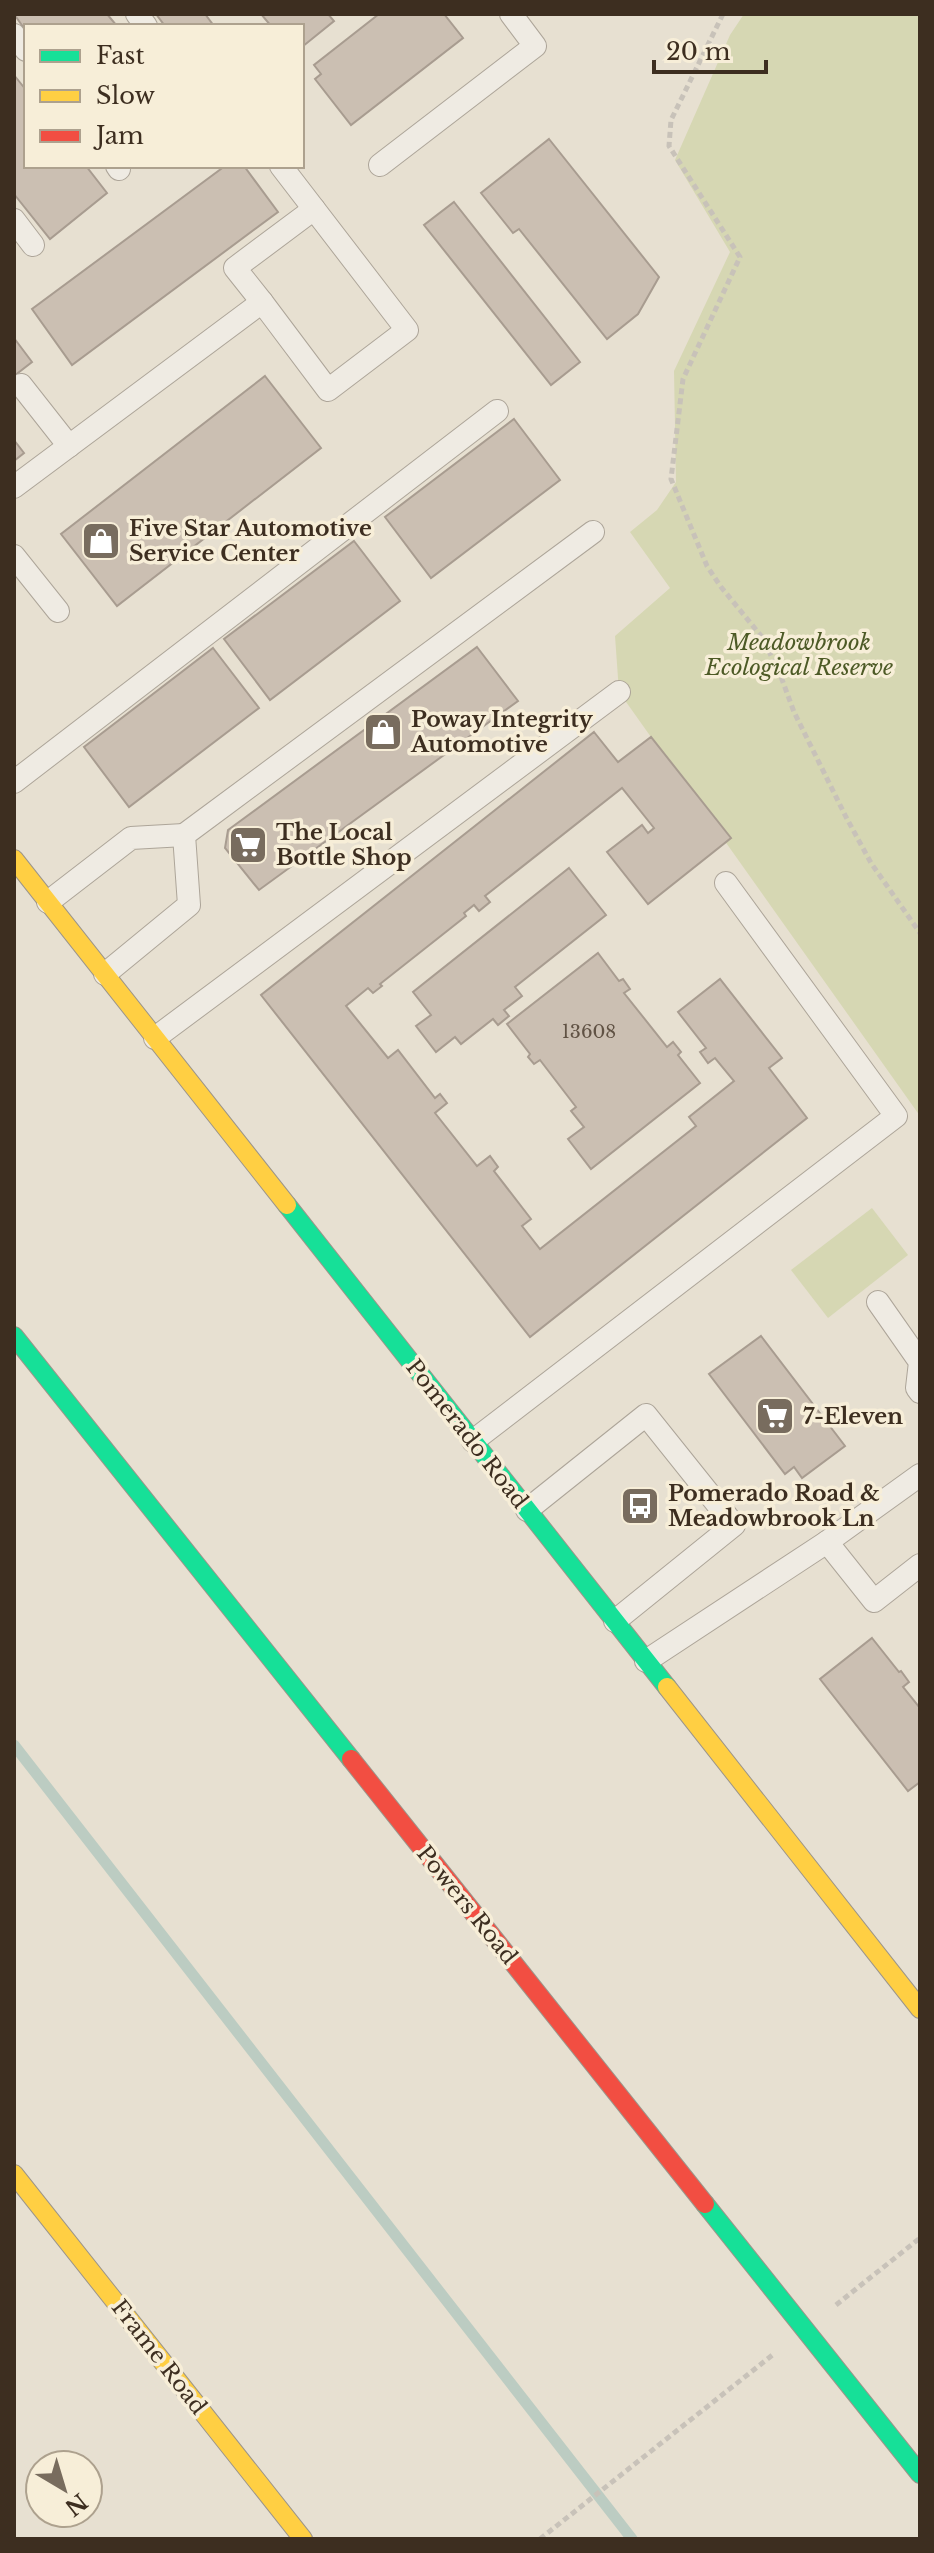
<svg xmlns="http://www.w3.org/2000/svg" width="934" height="2553" viewBox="0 0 934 2553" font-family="'Libre Baskerville',serif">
<rect width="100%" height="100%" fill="#e7e0d1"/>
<g fill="#d6d7b3">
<polygon points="744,14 920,14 920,1116 619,692 615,636 670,588 630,532 657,510 676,482 674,371 730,252 675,160 730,35"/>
<polygon points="872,1208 908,1255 828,1318 791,1270"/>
</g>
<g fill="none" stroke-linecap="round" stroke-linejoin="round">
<polyline stroke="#bcccc2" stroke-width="11" points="14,1745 632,2539"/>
</g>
<g fill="#cbbfb2" stroke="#a89c90" stroke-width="2">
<polygon points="14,14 107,14 117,26 26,26 26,31"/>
<polygon points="156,14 205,14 214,26 165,26"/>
<polygon points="261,14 328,14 334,21 302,47 302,26 271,26"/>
<polygon points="379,14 444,14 463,38 351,125 315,79 321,74 314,65"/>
<polygon points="14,75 26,90 26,166 86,166 107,193 50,239 14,194"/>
<polygon points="549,139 659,277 638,314 607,339 519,229 513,233 481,193"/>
<polygon points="225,166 244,166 278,212 72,365 32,309"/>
<polygon points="454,202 580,362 551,385 424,225"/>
<polygon points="14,338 32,362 14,376"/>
<polygon points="265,376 321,448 117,606 61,534"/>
<polygon points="514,419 560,480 431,578 385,517"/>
<polygon points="14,440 24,453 14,461"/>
<polygon points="354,541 400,601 270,700 224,639"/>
<polygon points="477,647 518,701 259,890 225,848 228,830"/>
<polygon points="213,648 259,708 129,807 84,747"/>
<polygon points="594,732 618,762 651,737 731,838 648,904 607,852 642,825 648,833 654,828 622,788 485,896 490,902 479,911 474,905 464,913 466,916 380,984 382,986 373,993 368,988 346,1006 388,1058 398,1050 435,1098 440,1094 447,1103 435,1113 477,1166 490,1156 498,1167 494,1171 531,1219 522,1226 540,1249 696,1126 689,1117 734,1081 715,1058 708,1063 700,1052 706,1048 678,1012 720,979 782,1058 769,1068 807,1118 530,1337 261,995"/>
<polygon points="569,868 606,915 515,987 522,996 504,1010 509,1016 498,1025 493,1019 461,1044 455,1037 436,1052 416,1026 431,1015 413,992"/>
<polygon points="598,953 619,981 623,979 630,989 624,993 667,1047 673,1042 681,1052 678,1055 700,1083 591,1169 568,1139 584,1127 571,1111 576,1107 540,1060 534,1064 528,1057 530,1054 507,1024"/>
<polygon points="761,1336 845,1446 802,1478 794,1467 785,1474 709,1374"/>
<polygon points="872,1638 899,1672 901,1671 909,1682 903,1687 920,1708 920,1782 908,1791 820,1679"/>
</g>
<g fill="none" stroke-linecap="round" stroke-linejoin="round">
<defs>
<g id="lane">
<polyline points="137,14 146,26"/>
<polyline points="14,35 26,50"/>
<polyline points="380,165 535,46 511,14"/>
<polyline points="117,166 119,169"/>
<polyline points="14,220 33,245"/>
<polyline points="262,302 235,268 314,209"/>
<polyline points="21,385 69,446"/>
<polyline points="14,487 262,302 328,390 407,330 281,166"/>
<polyline points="14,556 58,611"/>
<polyline points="14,782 497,411"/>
<polyline points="48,902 131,838 184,835"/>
<polyline points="105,974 189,905 184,835 593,532"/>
<polyline points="155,1038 619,692"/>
<polyline points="878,1302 920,1362 917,1388 920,1392"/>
<polyline points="473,1441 896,1116 726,883"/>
<polyline points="527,1510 646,1415 734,1525 615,1621"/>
<polyline points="827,1542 920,1475"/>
<polyline points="646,1661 827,1542 874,1601 920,1565"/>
</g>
<g id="fast">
<polyline points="287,1205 667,1687"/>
<polyline points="14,1336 351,1759"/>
<polyline points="705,2204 920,2474"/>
</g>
<g id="slow">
<polyline points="14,859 287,1205"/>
<polyline points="667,1687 920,2009"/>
<polyline points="14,2174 303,2539"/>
</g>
<polyline id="jam" points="351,1759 705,2204"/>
</defs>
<use href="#lane" stroke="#ada599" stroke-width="24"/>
<use href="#fast" stroke="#9c958a" stroke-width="20"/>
<use href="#slow" stroke="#9c958a" stroke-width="20"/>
<use href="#jam" stroke="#9c958a" stroke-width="20"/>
<g stroke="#c8c2b9" stroke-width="5" stroke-dasharray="6 4" stroke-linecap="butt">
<polyline points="723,14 671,120 669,146 740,257 683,379 671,479 707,566 721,587 762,637 780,674 794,712 846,817 871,863 920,933"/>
<polyline points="836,2305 920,2238"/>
<polyline points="540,2539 775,2353"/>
</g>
<use href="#lane" stroke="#efebe3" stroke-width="22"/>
<use href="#fast" stroke="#16e098" stroke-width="18"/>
<use href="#slow" stroke="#ffcf43" stroke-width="18"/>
<use href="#jam" stroke="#f24e42" stroke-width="18"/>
</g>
<defs>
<symbol id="shop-square" viewBox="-11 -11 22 22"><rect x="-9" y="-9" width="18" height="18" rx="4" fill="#786c5e" stroke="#f7eed8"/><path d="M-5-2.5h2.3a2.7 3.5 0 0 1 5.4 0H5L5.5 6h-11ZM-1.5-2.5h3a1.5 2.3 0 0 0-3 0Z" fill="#fff"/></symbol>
<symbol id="supermarket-square" viewBox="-11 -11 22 22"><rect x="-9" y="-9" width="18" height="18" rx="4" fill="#786c5e" stroke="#f7eed8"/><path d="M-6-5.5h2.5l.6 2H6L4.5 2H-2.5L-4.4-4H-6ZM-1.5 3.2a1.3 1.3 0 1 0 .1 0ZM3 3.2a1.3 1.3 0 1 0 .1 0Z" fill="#fff"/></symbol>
<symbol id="bus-square" viewBox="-11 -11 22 22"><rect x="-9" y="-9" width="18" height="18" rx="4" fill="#786c5e" stroke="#f7eed8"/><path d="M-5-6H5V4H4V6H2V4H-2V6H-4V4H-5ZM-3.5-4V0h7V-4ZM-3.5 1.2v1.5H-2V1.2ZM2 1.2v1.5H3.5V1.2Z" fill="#fff"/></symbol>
</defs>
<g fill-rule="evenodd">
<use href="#shop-square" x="79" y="519" width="44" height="44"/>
<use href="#shop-square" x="361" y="710" width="44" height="44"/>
<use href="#supermarket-square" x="226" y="823" width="44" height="44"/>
<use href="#supermarket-square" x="753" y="1394" width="44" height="44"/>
<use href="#bus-square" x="618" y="1484" width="44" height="44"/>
</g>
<g text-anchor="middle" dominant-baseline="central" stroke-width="7" stroke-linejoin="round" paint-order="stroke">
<g font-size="18" fill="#605244">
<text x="589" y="1032">13608</text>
</g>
<g font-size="22" font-weight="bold" fill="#3d2e20" stroke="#f7eed8" text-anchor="start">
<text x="129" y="528">Five Star Automotive<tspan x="129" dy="25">Service Center</tspan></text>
<text x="411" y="719">Poway Integrity<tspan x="411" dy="25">Automotive</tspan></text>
<text x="276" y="832">The Local<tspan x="276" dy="25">Bottle Shop</tspan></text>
<text x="803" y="1416">7-Eleven</text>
<text x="668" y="1493">Pomerado Road &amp;<tspan x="668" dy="25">Meadowbrook Ln</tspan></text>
</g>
<g font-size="22" font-style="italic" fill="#4d5a26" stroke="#f7eed8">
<text x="799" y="642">Meadowbrook<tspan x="799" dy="25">Ecological Reserve</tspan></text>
</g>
<g font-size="22" fill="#3d2e20" stroke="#f7eed8">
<text transform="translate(467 1434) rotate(52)">Pomerado Road</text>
<text transform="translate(467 1905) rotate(51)">Powers Road</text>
<text transform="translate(159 2357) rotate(52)">Frame Road</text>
</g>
</g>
<rect width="934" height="2553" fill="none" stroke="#3d2e20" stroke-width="32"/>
<rect x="24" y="24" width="280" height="144" fill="#f7eed8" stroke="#ada18e" stroke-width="2"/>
<rect x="40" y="50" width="40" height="12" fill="#16e098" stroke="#ada18e" stroke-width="2"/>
<text x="96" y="64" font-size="24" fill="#3d2e20">Fast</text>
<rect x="40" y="90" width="40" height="12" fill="#ffcf43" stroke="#ada18e" stroke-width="2"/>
<text x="96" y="104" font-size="24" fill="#3d2e20">Slow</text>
<rect x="40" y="130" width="40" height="12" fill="#f24e42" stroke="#ada18e" stroke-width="2"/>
<text x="96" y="144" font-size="24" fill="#3d2e20">Jam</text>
<g transform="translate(64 2489) rotate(142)"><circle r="38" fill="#f7eed8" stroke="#ada18e" stroke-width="2"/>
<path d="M0-6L14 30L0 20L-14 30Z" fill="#786c5e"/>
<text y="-12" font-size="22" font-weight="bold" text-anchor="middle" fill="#3d2e20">N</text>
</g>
<path d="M654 60v12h112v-12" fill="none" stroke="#3d2e20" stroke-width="4"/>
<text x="666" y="60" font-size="24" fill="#3d2e20" stroke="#f7eed8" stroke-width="6" paint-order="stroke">20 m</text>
</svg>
